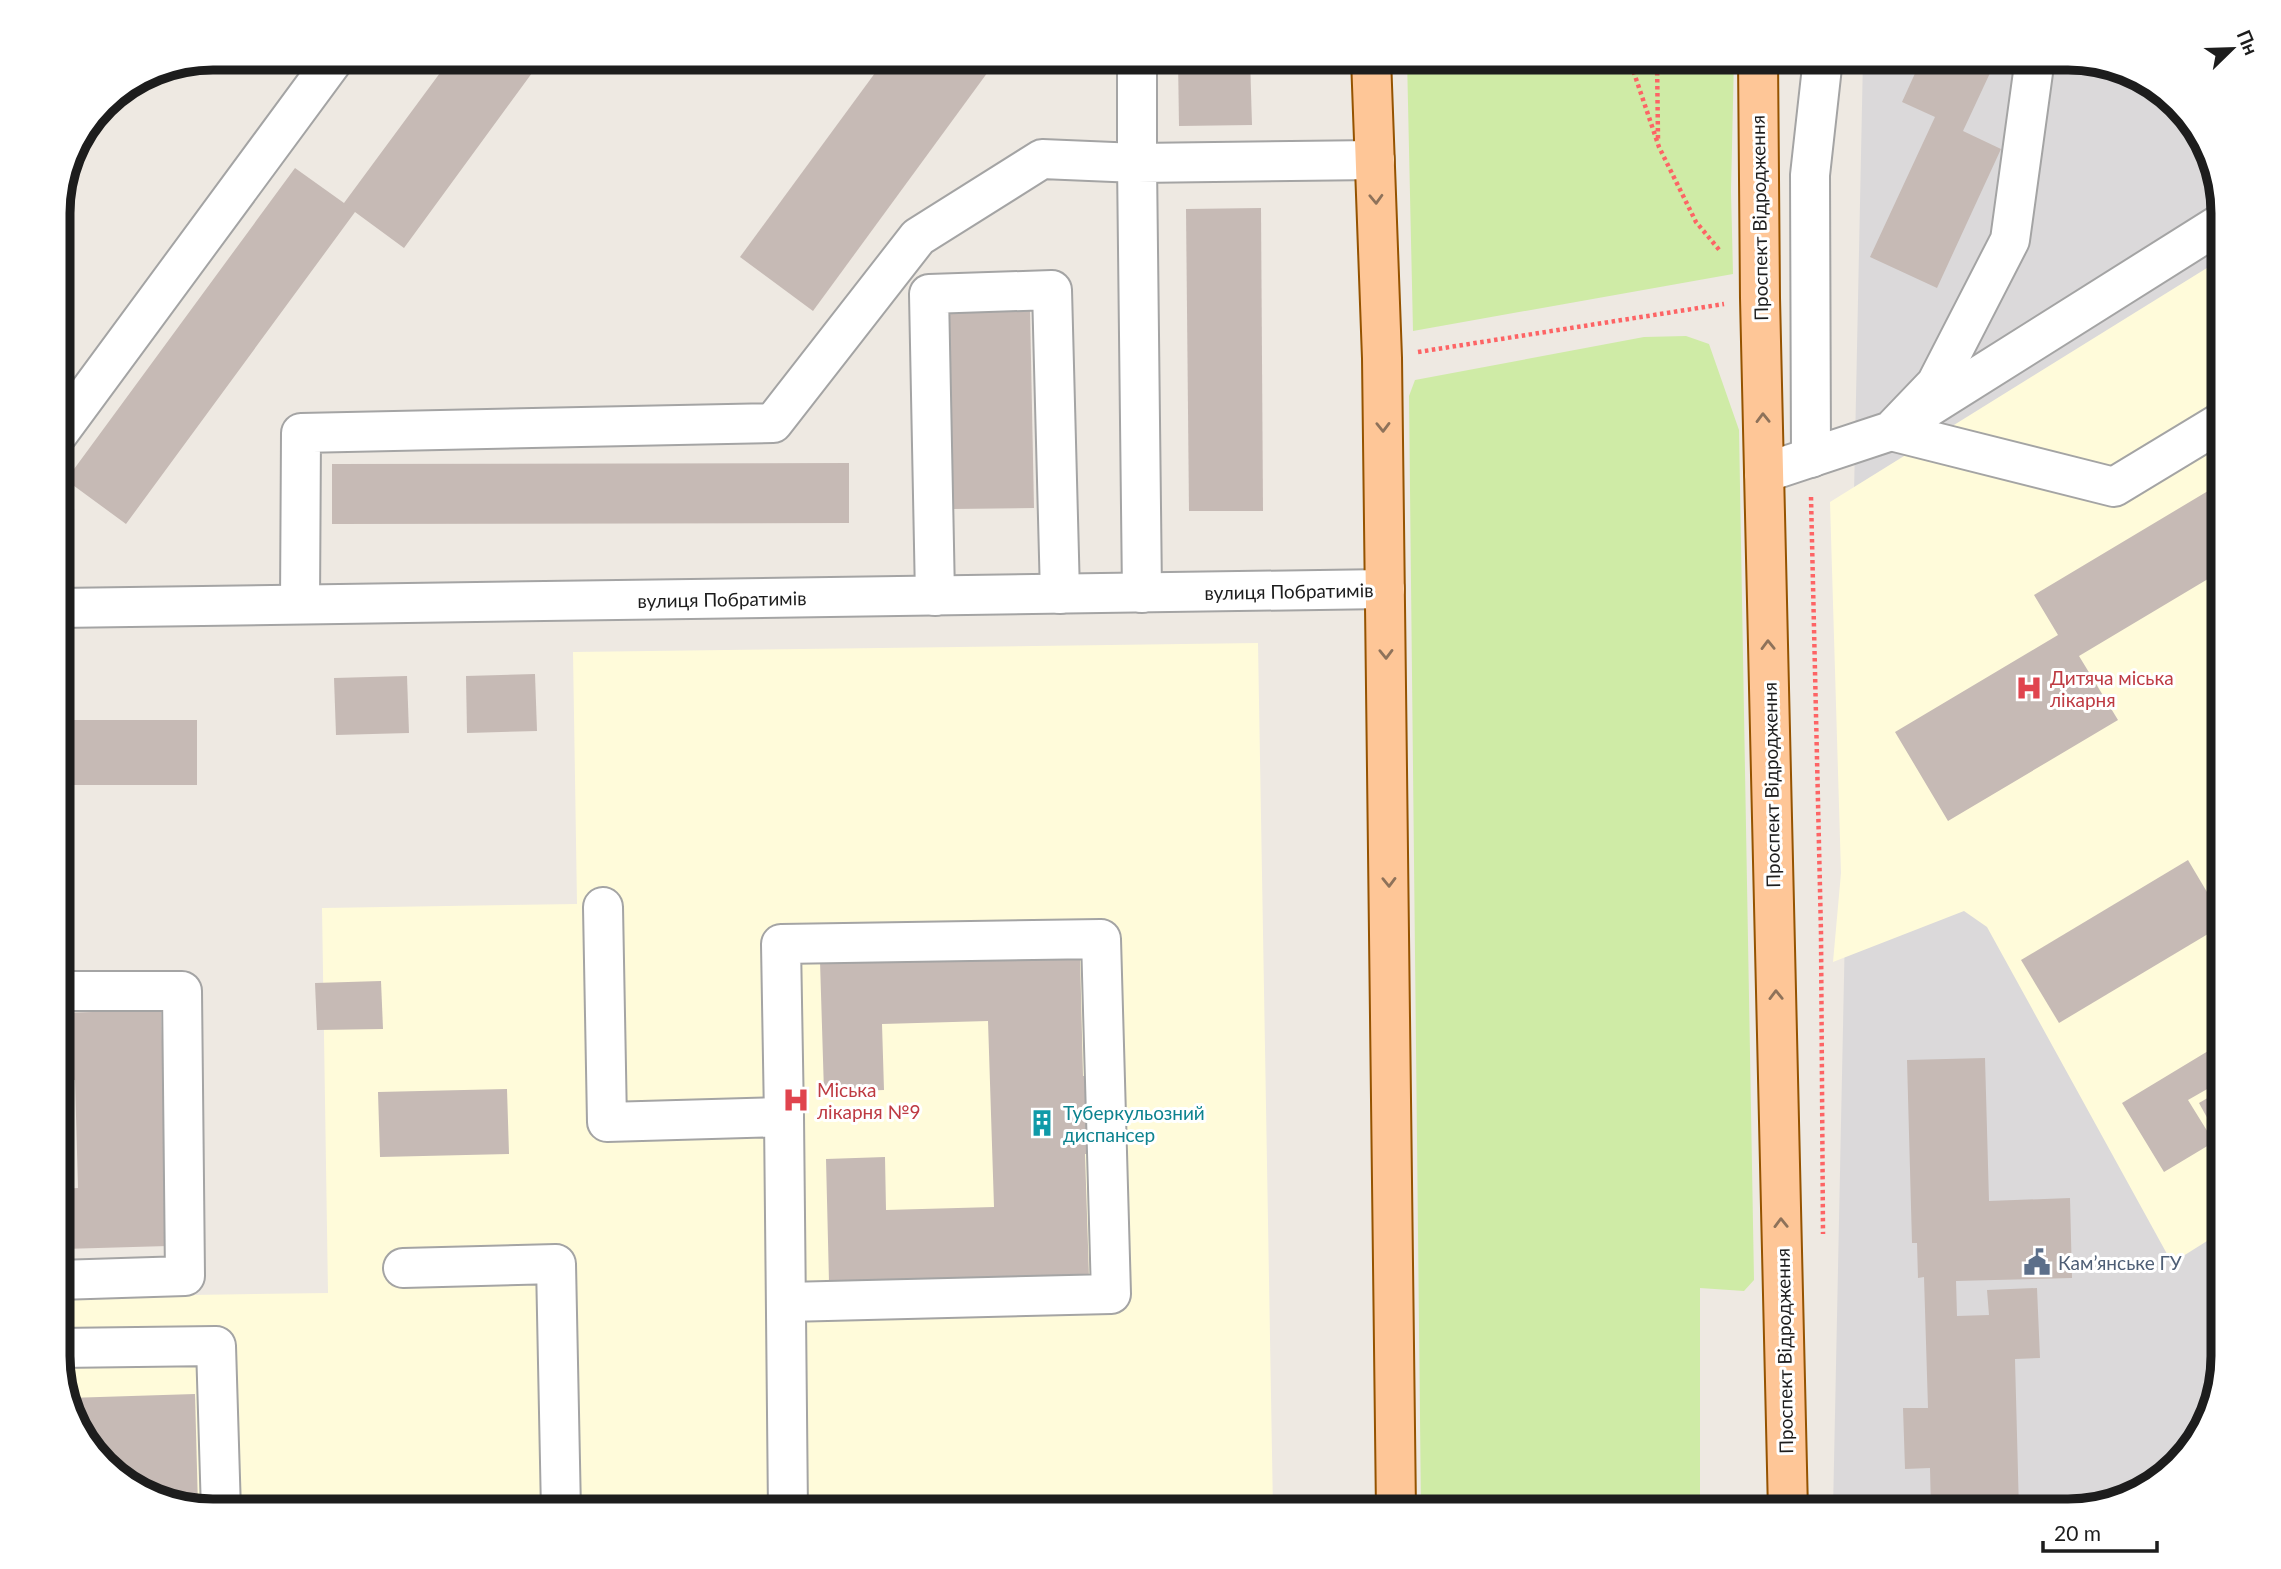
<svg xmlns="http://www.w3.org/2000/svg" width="2281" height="1569" viewBox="0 0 2281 1569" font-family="Lato,sans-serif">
<rect width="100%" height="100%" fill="#eee9e2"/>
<polygon fill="#dbd9da" points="1863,58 2068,58 2155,84 2207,144 2223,212 2223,1357 2197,1443 2145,1491 2069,1511 1833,1511"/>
<g fill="#fffbda">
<polygon points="2223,258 2223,1231 2172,1263 1987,927 1964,911 1833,962 1841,873 1830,502"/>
<polygon points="1258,643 1273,1511 213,1511 126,1485 78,1433 58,1366 58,1297 328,1293 322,908 577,904 573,652"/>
</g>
<g fill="#cfeba6">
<polygon points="1407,58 1734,58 1731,191 1733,274 1413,331"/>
<polygon points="1686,336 1709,344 1739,430 1754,1280 1744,1291 1700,1288 1700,1511 1421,1511 1409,396 1415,380 1644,337"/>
</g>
<g fill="#c6bab5">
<polygon points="451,58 543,58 404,248 355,212 126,524 66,480 295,168 344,203"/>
<polygon points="886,58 983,58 993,65 813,311 740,257"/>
<polygon points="1178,58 1250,58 1252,125 1179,126"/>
<polygon points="1922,58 1997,58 1963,131 2001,149 1937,288 1870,257 1935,117 1902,102"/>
<polygon points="1261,208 1263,511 1189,511 1186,209"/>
<polygon points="1030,310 1034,508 952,509 947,312"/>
<polygon points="849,463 849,523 332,524 332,464"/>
<polygon points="2223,482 2223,570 2079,656 2118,720 1948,821 1895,732 2058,635 2034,595"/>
<polygon points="535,674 537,731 467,733 466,676"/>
<polygon points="407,676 409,733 336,735 334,678"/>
<rect x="58" y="720" width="139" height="65"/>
<polygon points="2188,860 2223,919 2223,925 2059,1023 2021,960"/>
<polygon points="1080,954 1083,1076 1093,1076 1094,1154 1085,1154 1089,1276 829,1282 826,1159 885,1157 886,1210 994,1207 988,1021 882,1024 884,1090 824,1092 820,961"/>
<polygon points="381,981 383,1029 317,1030 315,983"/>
<polygon points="161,1010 163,1072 172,1072 168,1246 63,1249 61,1189 78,1188 75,1080 58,1080 58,1013"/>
<polygon points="2223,1042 2223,1080 2188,1100 2214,1142 2164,1172 2122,1103"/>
<polygon points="1985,1058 1989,1201 2070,1198 2072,1278 1956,1281 1957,1316 1989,1315 1987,1290 2037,1288 2040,1358 2015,1359 2019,1511 1931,1511 1930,1468 1905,1469 1903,1408 1928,1408 1924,1277 1918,1278 1917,1243 1912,1243 1907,1060"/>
<polygon points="507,1089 509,1154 380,1157 378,1092"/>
<polygon points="2223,1089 2223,1127 2215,1132 2199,1103"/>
<polygon points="195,1394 198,1507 126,1485 78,1433 68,1398"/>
</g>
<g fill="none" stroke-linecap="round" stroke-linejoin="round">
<defs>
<g id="minor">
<polyline points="2223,222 1891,431 2114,487 2223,421"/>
<polyline points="58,434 335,58"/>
<polyline points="1811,458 1810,175 1823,58"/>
<polyline points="1764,473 1891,431 1936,384 2010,240 2035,58"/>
<polyline points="1142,593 1137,163 1375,160"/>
<polyline points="935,596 929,294 1052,290 1060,594"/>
<polyline points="300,604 301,433 773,423 918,237 1042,159 1137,163 1137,58"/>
<polyline points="58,608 1385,589"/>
<polyline points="603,907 607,1122 784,1117 788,1511"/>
<polyline points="58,991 182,991 185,1276 58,1280"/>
<polyline points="784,1117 781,944 1101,939 1111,1294 787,1302"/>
<polyline points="403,1268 556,1264 561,1511"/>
<polyline points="58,1348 216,1346 221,1511"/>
</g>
<g id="major">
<polyline points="1371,58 1382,358 1396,1511"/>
<polyline points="1758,58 1760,298 1788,1511"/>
</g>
</defs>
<use href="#minor" stroke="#a4a4a4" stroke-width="42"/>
<use href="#major" stroke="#955300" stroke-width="42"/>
<g stroke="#fd6465" stroke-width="4.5" stroke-dasharray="3.5 3.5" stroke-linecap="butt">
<polyline points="1629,58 1659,147 1696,222 1721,252"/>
<polyline points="1657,58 1658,139"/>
<polyline points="1418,352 1724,304"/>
<polyline points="1811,497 1821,933 1823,1234"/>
</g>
<use href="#minor" stroke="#fff" stroke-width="38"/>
<use href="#major" stroke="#fec697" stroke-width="38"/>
</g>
<defs><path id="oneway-chevron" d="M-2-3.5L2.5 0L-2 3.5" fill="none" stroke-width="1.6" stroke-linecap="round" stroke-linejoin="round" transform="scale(1.75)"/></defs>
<g stroke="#8e725a">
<use href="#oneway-chevron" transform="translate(1376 199) rotate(88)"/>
<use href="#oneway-chevron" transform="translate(1763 418) rotate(-91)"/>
<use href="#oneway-chevron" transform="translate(1383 427) rotate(89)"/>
<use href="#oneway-chevron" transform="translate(1768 645) rotate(-91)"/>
<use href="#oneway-chevron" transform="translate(1386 654) rotate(89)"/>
<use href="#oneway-chevron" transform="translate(1389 882) rotate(89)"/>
<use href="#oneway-chevron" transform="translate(1776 995) rotate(-91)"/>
<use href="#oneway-chevron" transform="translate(1781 1223) rotate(-91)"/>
</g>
<defs>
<symbol id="hospital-bare" viewBox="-9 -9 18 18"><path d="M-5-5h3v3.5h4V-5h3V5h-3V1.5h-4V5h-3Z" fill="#e0444e" stroke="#fff" stroke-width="2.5" paint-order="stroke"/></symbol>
<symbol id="building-bare" viewBox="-9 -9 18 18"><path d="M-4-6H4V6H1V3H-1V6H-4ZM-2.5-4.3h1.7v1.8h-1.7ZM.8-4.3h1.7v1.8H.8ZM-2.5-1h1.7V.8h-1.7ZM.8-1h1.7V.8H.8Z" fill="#0f9aa8" stroke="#fff" stroke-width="2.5" paint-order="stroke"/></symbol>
<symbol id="civic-bare" viewBox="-9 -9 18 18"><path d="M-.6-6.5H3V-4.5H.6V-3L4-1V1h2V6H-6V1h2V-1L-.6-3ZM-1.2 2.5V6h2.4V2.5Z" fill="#5c6f8a" stroke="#fff" stroke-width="2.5" paint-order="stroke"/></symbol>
</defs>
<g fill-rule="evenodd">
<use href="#hospital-bare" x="2010" y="669" width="38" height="38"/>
<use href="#hospital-bare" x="777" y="1081" width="38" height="38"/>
<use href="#building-bare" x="1023" y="1104" width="38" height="38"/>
<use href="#civic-bare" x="2018" y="1243" width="38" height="38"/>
</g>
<g text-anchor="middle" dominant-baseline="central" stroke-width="6" stroke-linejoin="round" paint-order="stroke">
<g font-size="19" fill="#1d1d1d" stroke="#fff">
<text transform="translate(1759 218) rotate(-91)">Проспект Відродження</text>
<text transform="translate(1289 591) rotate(-1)">вулиця Побратимів</text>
<text transform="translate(722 599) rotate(-1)">вулиця Побратимів</text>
<text transform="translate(1771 785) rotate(-91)">Проспект Відродження</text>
<text transform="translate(1784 1351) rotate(-91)">Проспект Відродження</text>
</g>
<g font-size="19" fill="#be3a42" stroke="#fff" text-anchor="start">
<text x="2050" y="677">Дитяча міська<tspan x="2050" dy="22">лікарня</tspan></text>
<text x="817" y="1089">Міська<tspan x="817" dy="22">лікарня №9</tspan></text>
</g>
<g font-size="19" fill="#0d838f" stroke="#fff" text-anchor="start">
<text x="1063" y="1112">Туберкульозний<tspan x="1063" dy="22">диспансер</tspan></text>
</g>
<g font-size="19" fill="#4e5e75" stroke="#fff" text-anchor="start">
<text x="2058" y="1262">Кам’янське ГУ</text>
</g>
</g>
<path d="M0 0H2281V1569H0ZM213 70H2068A143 143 0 0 1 2211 213V1356A143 143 0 0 1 2068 1499H213A143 143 0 0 1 70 1356V213A143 143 0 0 1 213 70Z" fill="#fff" fill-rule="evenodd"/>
<path fill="none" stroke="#1d1d1d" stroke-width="9" d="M213 70H2068A143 143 0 0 1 2211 213V1356A143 143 0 0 1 2068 1499H213A143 143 0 0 1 70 1356V213A143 143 0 0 1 213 70Z"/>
<g transform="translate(2232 49) rotate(67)" stroke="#ffffff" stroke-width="5" paint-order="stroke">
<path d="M0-5L12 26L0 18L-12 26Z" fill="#1d1d1d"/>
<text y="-10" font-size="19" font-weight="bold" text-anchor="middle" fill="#1d1d1d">Пн</text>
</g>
<path d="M2043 1541v10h114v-10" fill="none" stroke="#1d1d1d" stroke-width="3.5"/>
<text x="2054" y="1541" font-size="21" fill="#1d1d1d" stroke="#ffffff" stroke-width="5" paint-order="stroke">20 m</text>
</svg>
